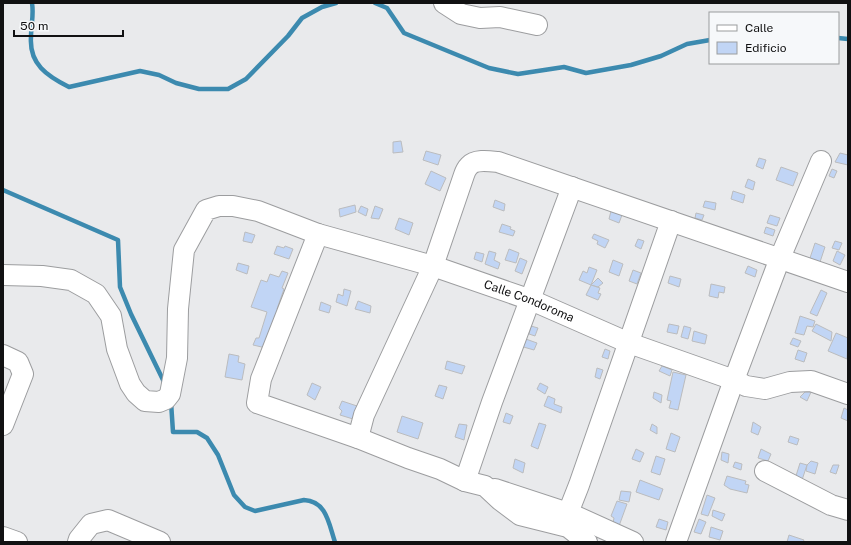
<svg xmlns="http://www.w3.org/2000/svg" width="851" height="545" viewBox="0 0 851 545" font-family="'Public Sans',sans-serif">
<rect width="100%" height="100%" fill="#e9eaec"/>
<g fill="none" stroke-linecap="round" stroke-linejoin="round">
<g stroke="#3c8aaf" stroke-width="4.5">
<path d="M32,3C34,15 31,25 31,37C29,64 47,76 69,87L140,71L159,75L176,83L199,89H228L246,79L288,36L302,18L322,7L336,3"/>
<polyline points="375,3 387,8 404,33 489,68 518,74 564,67 586,73 631,65 661,56 687,44 710,40"/>
<polyline points="838,38 848,39"/>
<polyline points="3,190 118,240 120,287 131,314 165,384"/>
<path d="M171,402L173,432H197L207,438L218,455L234,495L245,507L255,511L304,500C327,501 329,525 335,542"/>
</g>
</g>
<g fill="#c1d5f5" stroke="#bbbcbe">
<polygon points="401,141 403,152 393,153 393,142"/>
<polygon points="426,151 441,155 438,165 423,160"/>
<polygon points="840,153 848,155 848,165 835,162"/>
<polygon points="759,158 766,160 763,169 756,166"/>
<polygon points="781,167 798,173 793,186 776,180"/>
<polygon points="832,169 837,171 834,178 829,176"/>
<polygon points="431,171 446,178 440,191 425,184"/>
<polygon points="748,179 755,182 753,190 745,187"/>
<polygon points="733,191 745,195 743,203 731,199"/>
<polygon points="495,200 505,204 504,211 493,207"/>
<polygon points="705,201 716,203 715,210 703,207"/>
<polygon points="355,205 356,212 340,217 339,209"/>
<polygon points="361,206 368,209 366,216 358,212"/>
<polygon points="375,206 383,209 379,219 371,218"/>
<polygon points="611,211 622,215 619,223 609,219"/>
<polygon points="696,213 704,215 702,220 695,218"/>
<polygon points="770,215 780,218 777,226 767,223"/>
<polygon points="399,218 413,223 409,235 395,229"/>
<polygon points="502,224 511,227 510,229 515,231 513,236 499,232"/>
<polygon points="766,227 775,230 773,236 764,233"/>
<polygon points="245,232 255,235 252,243 243,241"/>
<polygon points="594,234 609,240 605,248 597,244 598,241 592,238"/>
<polygon points="638,239 644,241 641,249 635,246"/>
<polygon points="835,241 842,243 839,250 832,248"/>
<polygon points="815,243 825,247 819,265 809,261"/>
<polygon points="277,246 284,248 285,246 293,249 289,259 274,254"/>
<polygon points="509,249 519,253 516,263 505,260"/>
<polygon points="489,251 496,253 494,260 500,263 498,269 485,264"/>
<polygon points="837,251 845,255 840,265 833,261"/>
<polygon points="476,252 484,254 482,262 474,259"/>
<polygon points="520,258 527,261 522,274 515,271"/>
<polygon points="613,260 623,264 619,276 609,272"/>
<polygon points="238,263 249,266 247,274 236,270"/>
<polygon points="748,266 757,270 755,277 745,273"/>
<polygon points="589,267 597,270 591,285 579,280 583,271 587,273"/>
<polygon points="633,270 641,273 637,284 629,281"/>
<polygon points="282,271 288,273 282,288 284,289 277,309 279,310 266,348 253,345 256,338 259,338 267,312 251,307 261,280 267,282 270,274 279,277"/>
<polygon points="670,276 681,279 679,287 668,283"/>
<polygon points="598,278 603,283 598,287 591,285"/>
<polygon points="711,284 725,287 724,293 719,292 718,298 709,296"/>
<polygon points="591,285 600,288 598,293 601,294 598,300 586,295"/>
<polygon points="344,289 351,291 347,306 336,302 338,294 343,296"/>
<polygon points="821,290 827,293 817,316 810,313"/>
<polygon points="358,301 371,306 370,313 355,309"/>
<polygon points="321,302 331,306 329,313 319,310"/>
<polygon points="800,316 815,321 813,327 807,326 804,335 795,333"/>
<polygon points="669,324 679,326 677,334 667,332"/>
<polygon points="816,324 832,332 831,341 812,331"/>
<polygon points="531,326 538,328 535,336 529,334"/>
<polygon points="684,326 691,328 688,339 681,337"/>
<polygon points="694,331 707,335 705,344 692,341"/>
<polygon points="836,333 848,338 847,359 828,351"/>
<polygon points="523,338 537,343 534,350 520,346"/>
<polygon points="793,338 801,341 798,347 790,344"/>
<polygon points="605,349 610,351 608,359 602,357"/>
<polygon points="798,350 807,353 804,362 795,359"/>
<polygon points="229,354 239,356 238,362 245,364 242,380 225,377"/>
<polygon points="447,361 465,366 462,374 445,369"/>
<polygon points="662,366 672,370 670,376 659,371"/>
<polygon points="597,368 603,370 600,379 595,377"/>
<polygon points="673,372 686,375 678,410 669,408 671,401 667,400"/>
<polygon points="312,383 321,387 315,400 307,395"/>
<polygon points="540,383 548,387 545,394 537,389"/>
<polygon points="439,385 447,387 443,399 435,396"/>
<polygon points="654,392 662,395 661,403 653,398"/>
<polygon points="805,392 811,392 807,401 800,397"/>
<polygon points="548,396 555,399 554,404 562,407 561,413 544,406"/>
<polygon points="342,401 357,406 353,419 340,415 342,411 339,408"/>
<polygon points="844,408 848,410 848,421 841,418"/>
<polygon points="506,413 513,416 510,424 503,422"/>
<polygon points="402,416 423,423 418,439 397,432"/>
<polygon points="753,422 761,427 758,435 751,432"/>
<polygon points="539,423 546,425 538,449 531,446"/>
<polygon points="459,424 467,425 464,440 455,437"/>
<polygon points="652,424 657,427 657,434 650,430"/>
<polygon points="671,433 680,437 675,452 666,449"/>
<polygon points="790,436 799,439 797,445 788,442"/>
<polygon points="636,449 644,453 640,462 632,459"/>
<polygon points="761,449 771,454 768,461 758,458"/>
<polygon points="722,452 729,454 728,463 721,460"/>
<polygon points="656,456 665,459 660,475 651,472"/>
<polygon points="515,459 525,463 523,473 513,468"/>
<polygon points="811,461 818,463 815,474 806,471 807,465"/>
<polygon points="735,462 742,464 741,470 733,467"/>
<polygon points="800,463 807,465 802,480 795,479"/>
<polygon points="833,465 839,465 836,474 830,472"/>
<polygon points="727,476 746,481 745,484 749,485 747,493 730,489 724,485"/>
<polygon points="640,480 663,489 659,500 636,492"/>
<polygon points="621,491 631,492 629,502 619,500"/>
<polygon points="707,495 715,498 708,516 701,514"/>
<polygon points="617,501 627,504 619,526 613,523 614,518 611,516"/>
<polygon points="713,510 725,514 722,521 712,516"/>
<polygon points="659,519 668,522 666,530 656,527"/>
<polygon points="699,519 706,522 701,534 694,532"/>
<polygon points="711,527 723,531 720,540 709,537"/>
<polygon points="789,535 804,540 803,542 787,542"/>
</g>
<g fill="none" stroke-linecap="round" stroke-linejoin="round">
<defs>
<g id="minor">
<polyline points="444,3 461,14 480,18 500,17 537,25"/>
<polyline points="318,234 261,379 257,403 358,438 408,458 440,469 465,481 485,486 500,500 520,515 568,527 587,542"/>
<path id="s1" d="M3,275L42,276L71,280L96,294L111,316L117,349L130,384L136,393L145,401L159,402L166,399L170,394L177,358L178,309L184,250L206,210L219,206H233L258,211L318,234L433,266L531,300L629,343L734,380L746,386L765,389L790,382L811,381L848,394"/>
<polyline points="3,355 18,362 23,374 3,425"/>
<path d="M358,438L364,415L433,266L464,175C465,172 467,168 469,166C475,159 489,161 498,162L848,282"/>
<polyline points="765,471 831,505 848,510"/>
<polyline points="465,481 492,402 572,187"/>
<polyline points="495,489 571,514 633,542"/>
<polyline points="568,513 579,485 671,221"/>
<polyline points="3,537 17,542"/>
<polyline points="78,542 79,539 91,524 108,520 160,542"/>
<polyline points="676,542 734,380 780,258 821,161"/>
</g>
</defs>
<use href="#minor" stroke="#9c9d9f" stroke-width="22"/>
<use href="#minor" stroke="#fff" stroke-width="20"/>
</g>
<g text-anchor="middle" dominant-baseline="central" stroke-width="4" stroke-linejoin="round" paint-order="stroke">
<g font-size="12" fill="#111112" stroke="#f6f8fa">
<text stroke="none"><textPath href="#s1" startOffset="775">Calle Condoroma</textPath></text>
</g>
</g>
<rect width="851" height="545" fill="none" stroke="#111112" stroke-width="8"/>
<rect x="709" y="12" width="130" height="52" fill="#f6f8fa" stroke="#9a9c9d"/>
<rect x="717" y="25" width="20" height="6" fill="#ffffff" stroke="#9a9c9d"/>
<text x="745" y="32" font-size="12" fill="#111112">Calle</text>
<rect x="717" y="42" width="20" height="12" fill="#c1d5f5" stroke="#9a9c9d"/>
<text x="745" y="52" font-size="12" fill="#111112">Edificio</text>
<path d="M14 30v6h109v-6" fill="none" stroke="#111112" stroke-width="2"/>
<text x="20" y="30" font-size="12" fill="#111112" stroke="#f6f8fa" stroke-width="3" paint-order="stroke">50 m</text>
</svg>
